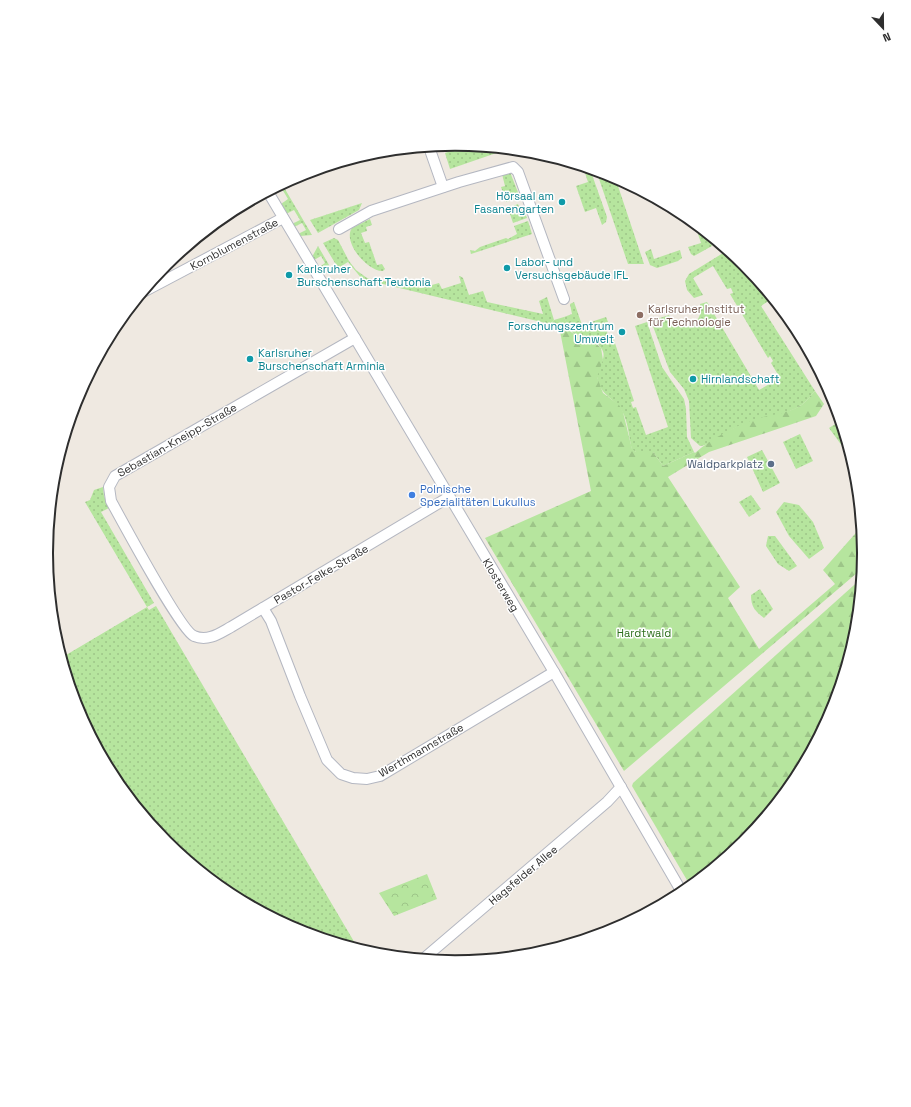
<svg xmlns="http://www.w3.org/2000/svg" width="911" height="1107" viewBox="0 0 911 1107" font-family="'Space Grotesk',sans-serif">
<defs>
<pattern id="grass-dots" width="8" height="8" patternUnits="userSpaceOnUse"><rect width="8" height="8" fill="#b6e59e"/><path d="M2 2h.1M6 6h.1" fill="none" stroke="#9dc588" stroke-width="1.8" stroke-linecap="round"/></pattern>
<pattern id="forest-firs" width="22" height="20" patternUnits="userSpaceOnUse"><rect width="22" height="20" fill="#b6e59e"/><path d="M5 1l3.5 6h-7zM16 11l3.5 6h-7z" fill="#9dc588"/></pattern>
<pattern id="park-crowns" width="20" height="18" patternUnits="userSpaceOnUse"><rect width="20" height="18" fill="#b6e59e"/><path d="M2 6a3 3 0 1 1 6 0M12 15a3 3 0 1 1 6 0" fill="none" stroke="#9dc588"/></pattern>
</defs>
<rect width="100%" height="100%" fill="#efe9e1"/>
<g fill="url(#grass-dots)">
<polygon points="469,145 508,149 450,169 445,153"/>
<polygon points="586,167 590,169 607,217 606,222 602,225 596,208 585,212 576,186 588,182 584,170"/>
<polygon points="596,170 615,177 644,264 628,264"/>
<polygon points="510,172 519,195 515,196 515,199 506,202 501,187 505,186 502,174"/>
<polygon points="282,184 312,235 300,236 298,234 306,230 302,223 294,227 292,224 300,220 294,210 286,214 281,204 288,199 282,189 274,193 272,190"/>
<polygon points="362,203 359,210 318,233 310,220"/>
<polygon points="518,204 519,207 522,206 527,218 513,223 508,208"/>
<path d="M370,219L372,225L366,227L367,231L361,233L365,243L369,242L377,265L382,264L385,269L383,271C368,272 342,242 352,228Z"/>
<polygon points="528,221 532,234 471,254 470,250 475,251 480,247 506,238 508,239 517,234 514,226"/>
<polygon points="694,222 708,234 712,246 694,256 691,254 688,247 701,243"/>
<polygon points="334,238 338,240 349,261 356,270 367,278 421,288 439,283 442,289 461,283 459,276 460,276 463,278 469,295 483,291 487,302 543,314 539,301 547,297 554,320 550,324 362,279 348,262 338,268 323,243"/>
<polygon points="318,246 329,265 328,269 321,273 318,268 325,263 321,256 314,260 312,257"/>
<polygon points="651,249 654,259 680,250 682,258 678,261 657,268 650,265 645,252"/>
<path d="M728,250L745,264L770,300L761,306L815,391C810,396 805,403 800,406C780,418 755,418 735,428C726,432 708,446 700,446L691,438L689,401L684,389L670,372L651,321L669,315C673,324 680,327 690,326C699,321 702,314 700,304L707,302L759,390L780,378L771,363L773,361L770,356L768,358L730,294L733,293L731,288L727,289L713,266L693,278L703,295L694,298L687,290L685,281L689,274Z"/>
<path d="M574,302L582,325L606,317L608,322L604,323L608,335L612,334L634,401L631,402L633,408L636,407L646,435L668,427L635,326L647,322L662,367L684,399L686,409L687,437L694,452L663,466L653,452H636L632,450C629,438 628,421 622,411C615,398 600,396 597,377C596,368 609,358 601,348C589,332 575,348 564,317L572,314L570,304Z"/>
<polygon points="840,421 842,424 853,461 829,428"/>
<polygon points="800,434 813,461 796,469 783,442"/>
<polygon points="762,450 780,483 763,492 747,457"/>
<polygon points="103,487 104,496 109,508 101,512 154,603 147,607 149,610 156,606 359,950 299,932 228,894 166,843 115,781 77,710 61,658 147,607 85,502 90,500 94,490"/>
<polygon points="751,495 761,509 749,517 739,502"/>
<polygon points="784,502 799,505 813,522 824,548 809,559 789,536 776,512"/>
<polygon points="768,536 775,536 797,566 789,571 778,564 766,546"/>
<path d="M760,589L773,609L764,618C755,611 751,607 751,595Z"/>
</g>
<g fill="url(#forest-firs)">
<path d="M564,317L571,332L581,339L593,341L601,348L603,360L597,377L603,393L619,405L623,412L632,449L636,452H653L663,466L694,452L695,453C712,438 734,427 755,419C770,415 786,414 800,406C805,403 810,396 815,391L824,404L816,416L709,452L668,477L740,587L728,598L759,649L835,584L823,570L862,526L865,554L864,567L624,771L485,538L591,491L559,326L550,324L554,320Z"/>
<polygon points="863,577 857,634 834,710 796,781 745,843 691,887 632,786 633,783"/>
</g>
<polygon fill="url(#park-crowns)" points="427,874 437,899 394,916 379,893"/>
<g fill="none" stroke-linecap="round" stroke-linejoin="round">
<defs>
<g id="street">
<polyline points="429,147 443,187"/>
<polyline points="268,192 554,672 683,894"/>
<polyline points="339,229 371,211 459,182 513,167 518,172 564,299"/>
<polyline points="143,292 283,218"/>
<path d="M355,338L115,476L109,487L111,501C122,521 181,631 194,636C208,642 220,633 231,627L449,497"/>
<polyline points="263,608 271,621 300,696 327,760 341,774 353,778 367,779 380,776 554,672"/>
<polyline points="422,960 607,802 621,787"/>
</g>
</defs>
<use href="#street" stroke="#b4b7c1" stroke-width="12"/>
<use href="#street" stroke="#fff" stroke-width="10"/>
</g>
<g fill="#0f9aa8" stroke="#fff" stroke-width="1.5">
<circle cx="562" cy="202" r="4"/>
<circle cx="507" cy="268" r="4"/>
<circle cx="289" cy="275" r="4"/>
<circle cx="622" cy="332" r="4"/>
<circle cx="250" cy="359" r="4"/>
<circle cx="693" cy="379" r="4"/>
</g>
<circle fill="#8d6e63" stroke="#fff" stroke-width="1.5" cx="640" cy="315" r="4"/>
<circle fill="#5c6f8a" stroke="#fff" stroke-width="1.5" cx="771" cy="464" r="4"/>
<circle fill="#3f7fe0" stroke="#fff" stroke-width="1.5" cx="412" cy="495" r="4"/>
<g text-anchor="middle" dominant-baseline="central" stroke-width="3" stroke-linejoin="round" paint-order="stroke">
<g font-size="11" fill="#0d838f" stroke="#fff" text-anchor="start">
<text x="554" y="196" text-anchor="end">Hörsaal am<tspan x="554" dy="13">Fasanengarten</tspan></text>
<text x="515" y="262">Labor- und<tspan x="515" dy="13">Versuchsgebäude IFL</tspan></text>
<text x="297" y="269">Karlsruher<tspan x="297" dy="13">Burschenschaft Teutonia</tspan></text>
<text x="614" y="326" text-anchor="end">Forschungszentrum<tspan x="614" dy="13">Umwelt</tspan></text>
<text x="258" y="353">Karlsruher<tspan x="258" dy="13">Burschenschaft Arminia</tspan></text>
<text x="701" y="379">Hirnlandschaft</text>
</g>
<g font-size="11" fill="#2e2e2e" stroke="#fff">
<text transform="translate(234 244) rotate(-28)">Kornblumenstraße</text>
<text transform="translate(177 440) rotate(-30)">Sebastian-Kneipp-Straße</text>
<text transform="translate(321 574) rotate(-30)">Pastor-Felke-Straße</text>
<text transform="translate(501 585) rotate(59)">Klosterweg</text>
<text transform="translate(421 750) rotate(-30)">Werthmannstraße</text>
<text transform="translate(523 875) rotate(-40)">Hagsfelder Allee</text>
</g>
<g font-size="11" fill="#785e54" stroke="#fff" text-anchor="start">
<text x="648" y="309">Karlsruher Institut<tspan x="648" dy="13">für Technologie</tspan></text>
</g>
<g font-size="11" fill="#4e5e75" stroke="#fff" text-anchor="end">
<text x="763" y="464">Waldparkplatz</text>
</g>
<g font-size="11" fill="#366cbe" stroke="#fff" text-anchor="start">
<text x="420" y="489">Polnische<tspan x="420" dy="13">Spezialitäten Lukullus</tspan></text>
</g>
<g font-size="11" fill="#2c6e1b" stroke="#fff">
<text x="644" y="633">Hardtwald</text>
</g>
</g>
<path d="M0 0H911V1107H0ZM53 553a402 402 0 1 1 804 0a402 402 0 1 1-804 0Z" fill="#fff" fill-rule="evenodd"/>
<path fill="none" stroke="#2e2e2e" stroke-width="2" d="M53 553a402 402 0 1 1 804 0a402 402 0 1 1-804 0Z"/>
<g transform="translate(883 28) rotate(158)" stroke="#ffffff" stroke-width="3" paint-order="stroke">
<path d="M0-3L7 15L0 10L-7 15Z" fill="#2e2e2e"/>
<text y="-6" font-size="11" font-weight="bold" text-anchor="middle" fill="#2e2e2e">N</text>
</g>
</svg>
